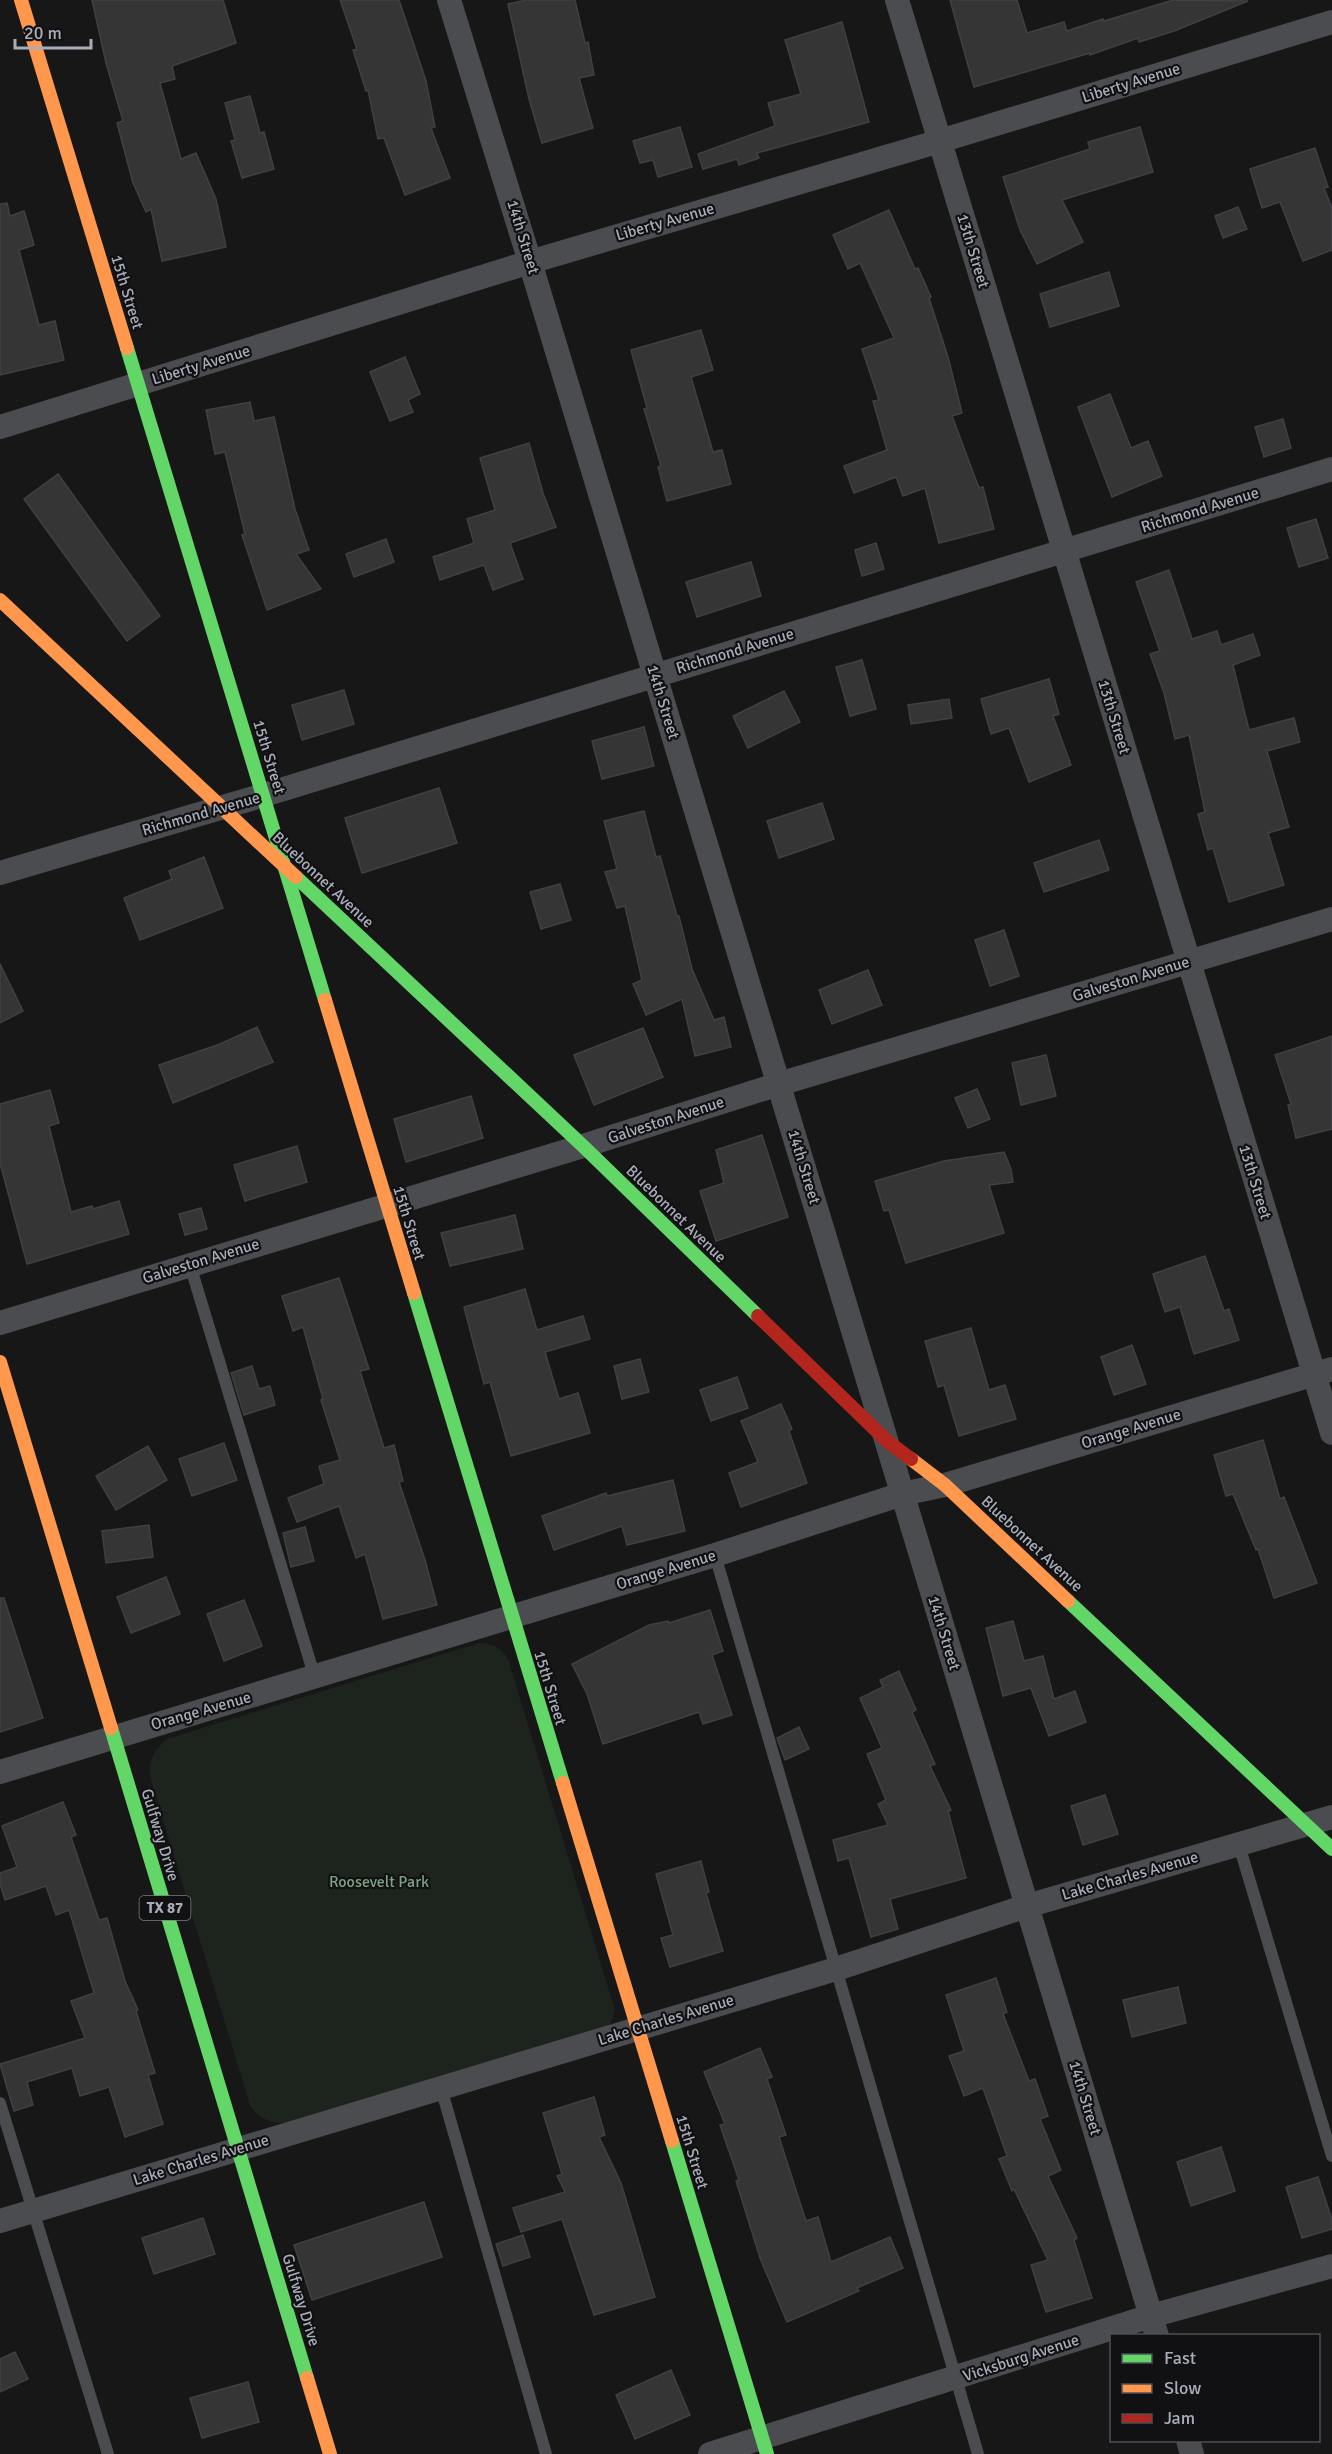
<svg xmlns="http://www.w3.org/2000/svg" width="1332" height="2454" viewBox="0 0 1332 2454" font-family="Signika,sans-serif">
<rect width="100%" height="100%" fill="#171717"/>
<path fill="#1d241e" d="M479,1643C493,1643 504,1649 509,1662L615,2010L611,2023L604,2028L285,2123C269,2123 259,2118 250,2105L150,1777C148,1760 154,1750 167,1739Z"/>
<g fill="#353536" stroke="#3f4043" stroke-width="1.5">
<polygon points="92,0 223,0 236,43 172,66 175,79 160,83 181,159 196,153 216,199 226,247 162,261 151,209 146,212 133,183 117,123 123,121 106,63"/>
<polygon points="340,0 399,0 426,81 435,127 431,128 450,178 405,195 384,138 378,139 368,90 366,91 353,50 357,49"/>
<polygon points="526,0 575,0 585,43 588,42 594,75 579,78 593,128 542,143 529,99 508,4"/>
<polygon points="950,0 1017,0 1027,33 1064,22 1067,31 1103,19 1104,21 1173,0 1248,1 1174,31 1139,42 1138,38 1090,55 1090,53 974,87"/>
<polygon points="842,22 869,122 757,153 759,158 739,165 737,159 703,169 698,154 775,126 768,103 801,94 785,40"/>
<polygon points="250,96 260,133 264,132 274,169 242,178 231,141 235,140 225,103"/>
<polygon points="680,127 692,167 658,177 653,160 640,163 633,141"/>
<polygon points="1140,127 1153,172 1062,200 1083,242 1037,264 1020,230 1003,177 1090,149 1088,142"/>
<polygon points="1315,148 1328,187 1324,188 1332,208 1332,250 1303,261 1280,202 1262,208 1250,169"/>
<polygon points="7,203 10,216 24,211 34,245 19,250 39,325 55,321 64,360 0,375 0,204"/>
<polygon points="1238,207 1247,229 1223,238 1215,216"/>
<polygon points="889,210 915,269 918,268 931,297 929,298 948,357 962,413 952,416 979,488 983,487 994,529 939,543 925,488 903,496 896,477 854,493 844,466 887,450 873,401 879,400 862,349 894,338 860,263 848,269 833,235"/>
<polygon points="1109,272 1119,306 1050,327 1040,294"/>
<polygon points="701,330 713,370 691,377 713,452 722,450 731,484 667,501 658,467 661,466 644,409 647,408 631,350"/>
<polygon points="405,357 420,394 408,400 413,412 390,421 370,372"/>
<polygon points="1110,394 1131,448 1148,441 1162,476 1112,497 1078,407"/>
<polygon points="250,402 254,421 274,417 295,509 309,550 296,554 321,589 267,610 242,535 245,534 225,452 215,454 206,410"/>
<polygon points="1283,419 1291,448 1264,457 1255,427"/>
<polygon points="529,443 543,493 556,527 510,543 523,579 493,590 484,565 440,580 433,557 474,543 467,519 495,510 480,458"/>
<polygon points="58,474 160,616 127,641 24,499"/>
<polygon points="1316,519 1328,558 1299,567 1287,528"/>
<polygon points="386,539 394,562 354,577 346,554"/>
<polygon points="876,543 884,569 862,576 855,550"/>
<polygon points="751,562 761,596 697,617 686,582"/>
<polygon points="1169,570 1192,639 1217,631 1221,645 1253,634 1260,655 1233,665 1249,730 1294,718 1300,742 1267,751 1289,827 1268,833 1284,885 1229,902 1213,848 1208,850 1198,814 1205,812 1189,735 1175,739 1164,693 1150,654 1160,651 1136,582"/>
<polygon points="862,660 876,709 850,716 836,667"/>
<polygon points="1049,679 1059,714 1053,716 1071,765 1029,782 1009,728 991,734 981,699"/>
<polygon points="344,690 354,724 302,740 292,705"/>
<polygon points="784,691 800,722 748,748 733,716"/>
<polygon points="949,699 952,718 911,724 908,705"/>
<polygon points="644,727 654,766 602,779 592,741"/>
<polygon points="439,788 457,843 362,873 345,818"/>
<polygon points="822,803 834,839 779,858 767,821"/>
<polygon points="644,811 656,857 660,856 677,916 679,916 692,969 714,1020 724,1017 731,1047 695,1056 682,999 646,1015 633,984 642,980 625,906 617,908 605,872 617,869 604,821"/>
<polygon points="1099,840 1109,870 1044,892 1034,863"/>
<polygon points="204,857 223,908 140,940 124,898 172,879 169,871"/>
<polygon points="560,884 571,920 541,929 530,892"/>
<polygon points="1004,930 1019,976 990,986 975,940"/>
<polygon points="0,964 23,1011 0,1023"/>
<polygon points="868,970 882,1005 832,1024 819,990"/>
<polygon points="257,1027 273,1062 173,1103 159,1065 220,1044"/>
<polygon points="643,1028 663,1077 594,1105 574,1055"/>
<polygon points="1332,1036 1332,1129 1296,1138 1288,1105 1291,1104 1275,1055"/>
<polygon points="1046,1055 1056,1096 1021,1105 1012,1063"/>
<polygon points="977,1089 990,1119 968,1128 955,1098"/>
<polygon points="50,1090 59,1123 49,1126 71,1212 92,1206 93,1209 119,1201 129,1234 27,1264 0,1163 0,1104"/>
<polygon points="471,1096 483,1138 406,1162 394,1119"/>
<polygon points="762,1135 788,1217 716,1241 700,1191 724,1183 716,1150"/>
<polygon points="297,1146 307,1182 245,1201 234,1165"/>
<polygon points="1004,1152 1011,1169 1013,1182 989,1185 1004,1233 906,1263 889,1210 884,1211 875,1181 944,1161"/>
<polygon points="201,1208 207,1229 185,1235 179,1214"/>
<polygon points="515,1215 523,1249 450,1266 441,1233"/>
<polygon points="1205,1256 1224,1311 1229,1309 1239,1340 1194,1354 1180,1307 1165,1312 1153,1274"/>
<polygon points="339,1278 369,1369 360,1371 384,1448 394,1445 403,1481 399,1482 425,1560 437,1605 383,1619 365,1554 356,1558 339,1506 297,1522 288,1498 324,1484 319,1466 340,1460 321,1400 323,1399 303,1327 293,1331 282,1296"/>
<polygon points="525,1289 537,1330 583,1316 590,1339 545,1352 559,1399 578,1393 590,1433 511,1456 490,1382 484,1384 464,1307"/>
<polygon points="971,1328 989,1390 1005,1385 1016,1419 959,1436 944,1385 938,1387 925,1341"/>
<polygon points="1132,1345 1146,1384 1114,1395 1101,1357"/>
<polygon points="640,1359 649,1392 622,1399 614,1366"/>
<polygon points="252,1366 259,1389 270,1386 275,1405 244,1415 231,1373"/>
<polygon points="737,1377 748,1408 711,1421 700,1390"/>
<polygon points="781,1404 792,1429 789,1431 807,1483 741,1507 729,1473 758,1462 741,1421"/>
<polygon points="1263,1440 1280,1499 1284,1497 1317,1583 1274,1598 1258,1549 1256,1550 1233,1494 1226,1496 1214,1455"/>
<polygon points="224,1443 237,1480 192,1496 179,1459"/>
<polygon points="148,1446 167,1480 116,1510 96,1476"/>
<polygon points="673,1480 685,1531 627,1545 622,1526 554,1550 542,1516 606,1493 607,1496"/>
<polygon points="149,1525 153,1557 106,1563 102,1531"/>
<polygon points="305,1527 314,1561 291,1567 283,1533"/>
<polygon points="166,1577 180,1614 131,1633 117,1597"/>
<polygon points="0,1598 4,1598 43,1718 0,1732"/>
<polygon points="244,1600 262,1646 224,1661 207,1614"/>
<polygon points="710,1610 723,1651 712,1655 732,1715 703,1724 699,1712 603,1744 587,1694 572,1664 649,1625 668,1621 669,1623"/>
<polygon points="1013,1621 1024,1661 1043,1656 1054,1699 1075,1691 1086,1722 1049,1736 1031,1688 1003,1696 986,1628"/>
<polygon points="899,1671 916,1710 912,1712 935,1764 930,1766 951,1810 948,1811 966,1878 890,1899 898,1929 871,1937 849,1858 838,1861 833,1840 888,1825 878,1804 886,1800 867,1754 882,1748 860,1698 883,1687 880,1680"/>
<polygon points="799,1727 809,1749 785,1760 777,1738"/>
<polygon points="1105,1795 1118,1834 1083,1845 1071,1806"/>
<polygon points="63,1802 76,1835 71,1837 99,1920 107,1918 125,1981 138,2010 136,2011 155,2073 148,2075 163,2124 125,2137 109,2087 80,2096 72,2068 27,2082 33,2105 14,2111 0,2064 85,2038 71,2001 94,1993 69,1910 56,1915 46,1886 5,1900 0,1884 0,1873 17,1867 2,1826"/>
<polygon points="701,1861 709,1892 706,1893 723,1951 670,1967 661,1938 673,1935 656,1874"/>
<polygon points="996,1978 1007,2012 1003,2014 1029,2081 1035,2079 1048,2116 1040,2119 1061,2170 1048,2176 1077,2238 1074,2240 1092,2298 1046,2312 1031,2265 1048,2260 1014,2189 1012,2191 999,2159 1007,2156 983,2088 964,2096 949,2056 964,2051 946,1995"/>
<polygon points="1178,1987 1186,2023 1132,2037 1123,2000"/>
<polygon points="760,2048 772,2077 767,2079 786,2135 779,2137 806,2221 818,2217 831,2262 890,2237 903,2268 857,2288 859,2291 787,2322 760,2258 736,2181 739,2180 720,2125 725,2124 704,2072"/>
<polygon points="594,2097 605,2135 599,2137 621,2183 655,2297 594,2315 562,2219 521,2232 513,2208 565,2192 557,2176 562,2174 543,2113"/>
<polygon points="1221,2147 1235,2191 1191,2206 1177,2162"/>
<polygon points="1318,2177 1332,2220 1332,2229 1302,2238 1286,2187"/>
<polygon points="424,2202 442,2257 312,2300 294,2245"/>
<polygon points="203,2218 215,2254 154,2274 142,2238"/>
<polygon points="523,2235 530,2257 503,2266 496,2244"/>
<polygon points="15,2352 28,2379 0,2392 0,2359"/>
<polygon points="671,2370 690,2415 635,2439 616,2395"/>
<polygon points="248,2382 259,2422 202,2438 190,2398"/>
</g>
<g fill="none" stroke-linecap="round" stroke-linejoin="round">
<g stroke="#4b4c50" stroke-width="12">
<polyline points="190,1265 315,1678"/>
<polyline points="715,1555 978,2454"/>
<polyline points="1239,1845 1332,2156"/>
<polyline points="441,2088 546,2454"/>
<polyline points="0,2103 108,2454"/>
</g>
<g stroke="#4b4c50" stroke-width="24">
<polyline points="449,0 530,262 1157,2336"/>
<polyline points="897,0 1332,1433"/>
<polyline points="0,427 530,262 940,141 1332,22"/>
<polyline points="0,873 264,795 1332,469"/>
<polyline points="0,1323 583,1146 779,1084 1332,919"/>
<polyline points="0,1772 715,1555 902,1494 945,1485 1332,1369"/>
<polyline points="0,2221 836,1969 1027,1906 1332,1817"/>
<polyline points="1188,2440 1192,2454"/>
<polyline points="710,2454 1151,2316 1332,2266"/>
</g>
<g stroke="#63d668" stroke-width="14">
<polyline points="127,348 325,1000"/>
<polyline points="296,877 583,1146 758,1316"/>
<polyline points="414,1293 563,1783"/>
<polyline points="1068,1601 1332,1849"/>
<polyline points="111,1728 307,2378"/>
<polyline points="672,2141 767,2454"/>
</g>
<g stroke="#ff974d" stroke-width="14">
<polyline points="21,0 127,348"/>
<polyline points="0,600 296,877"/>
<polyline points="325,1000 414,1293"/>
<polyline points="0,1362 111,1728"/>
<polyline points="911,1459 945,1485 1068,1601"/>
<polyline points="563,1783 672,2141"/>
<polyline points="307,2378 330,2454"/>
</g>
<polyline stroke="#b3261e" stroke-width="14" points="758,1316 887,1441 911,1459"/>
</g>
<g text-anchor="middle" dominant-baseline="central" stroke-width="4.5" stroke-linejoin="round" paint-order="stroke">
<rect fill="#111113" stroke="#7b7e86" stroke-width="1.5" x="139.5" y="1896" width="51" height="24" rx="4.5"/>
<g font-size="15" font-weight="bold" fill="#a8adb8">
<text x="165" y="1908">TX 87</text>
</g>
<g font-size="16" fill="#a8adb8" stroke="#111113">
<text transform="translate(1131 83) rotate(-17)">Liberty Avenue</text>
<text transform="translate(665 222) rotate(-16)">Liberty Avenue</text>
<text transform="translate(523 237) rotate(73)">14th Street</text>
<text transform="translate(973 251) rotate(73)">13th Street</text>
<text transform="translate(127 292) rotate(73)">15th Street</text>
<text transform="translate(201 365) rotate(-17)">Liberty Avenue</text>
<text transform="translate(1200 510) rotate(-17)">Richmond Avenue</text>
<text transform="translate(735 651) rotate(-17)">Richmond Avenue</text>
<text transform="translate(663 702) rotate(73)">14th Street</text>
<text transform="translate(1114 717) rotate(73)">13th Street</text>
<text transform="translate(269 757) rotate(73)">15th Street</text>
<text transform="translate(201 814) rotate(-16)">Richmond Avenue</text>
<text transform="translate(323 880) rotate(43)">Bluebonnet Avenue</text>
<text transform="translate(1131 979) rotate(-17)">Galveston Avenue</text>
<text transform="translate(666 1120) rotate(-18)">Galveston Avenue</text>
<text transform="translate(804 1167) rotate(73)">14th Street</text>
<text transform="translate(1255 1182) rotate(73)">13th Street</text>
<text transform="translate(676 1214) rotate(44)">Bluebonnet Avenue</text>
<text transform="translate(409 1223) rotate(73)">15th Street</text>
<text transform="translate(201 1261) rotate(-17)">Galveston Avenue</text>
<text transform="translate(1131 1429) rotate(-17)">Orange Avenue</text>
<text transform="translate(1032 1544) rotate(43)">Bluebonnet Avenue</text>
<text transform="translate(666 1570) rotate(-17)">Orange Avenue</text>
<text transform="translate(944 1633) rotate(73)">14th Street</text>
<text transform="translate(550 1688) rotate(73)">15th Street</text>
<text transform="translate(201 1711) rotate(-16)">Orange Avenue</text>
<text transform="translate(160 1835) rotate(73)">Gulfway Drive</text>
<text transform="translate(1130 1876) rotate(-16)">Lake Charles Avenue</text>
<text transform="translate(666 2020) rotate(-17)">Lake Charles Avenue</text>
<text transform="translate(1085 2098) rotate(73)">14th Street</text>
<text transform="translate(692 2152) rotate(73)">15th Street</text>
<text transform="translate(201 2160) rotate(-17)">Lake Charles Avenue</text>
<text transform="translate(301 2300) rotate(73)">Gulfway Drive</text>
<text transform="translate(1021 2358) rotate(-18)">Vicksburg Avenue</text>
</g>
<g font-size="16" fill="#7fa381" stroke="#111113">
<text x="379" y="1882">Roosevelt Park</text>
</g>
</g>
<rect x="1110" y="2334" width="210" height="108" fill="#111113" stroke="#4d4f55" stroke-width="1.5"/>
<rect x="1122" y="2354" width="30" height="9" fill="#63d668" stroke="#4d4f55" stroke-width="1.5"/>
<text x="1164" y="2364" font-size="18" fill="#a8adb8">Fast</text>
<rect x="1122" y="2384" width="30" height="9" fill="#ff974d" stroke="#4d4f55" stroke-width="1.5"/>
<text x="1164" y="2394" font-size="18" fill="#a8adb8">Slow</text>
<rect x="1122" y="2414" width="30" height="9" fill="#b3261e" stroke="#4d4f55" stroke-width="1.5"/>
<text x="1164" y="2424" font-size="18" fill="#a8adb8">Jam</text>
<path d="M15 39v9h76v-9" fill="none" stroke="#a8adb8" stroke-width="3"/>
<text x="24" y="39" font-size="18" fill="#a8adb8" stroke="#111113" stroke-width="4.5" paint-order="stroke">20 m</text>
</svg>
